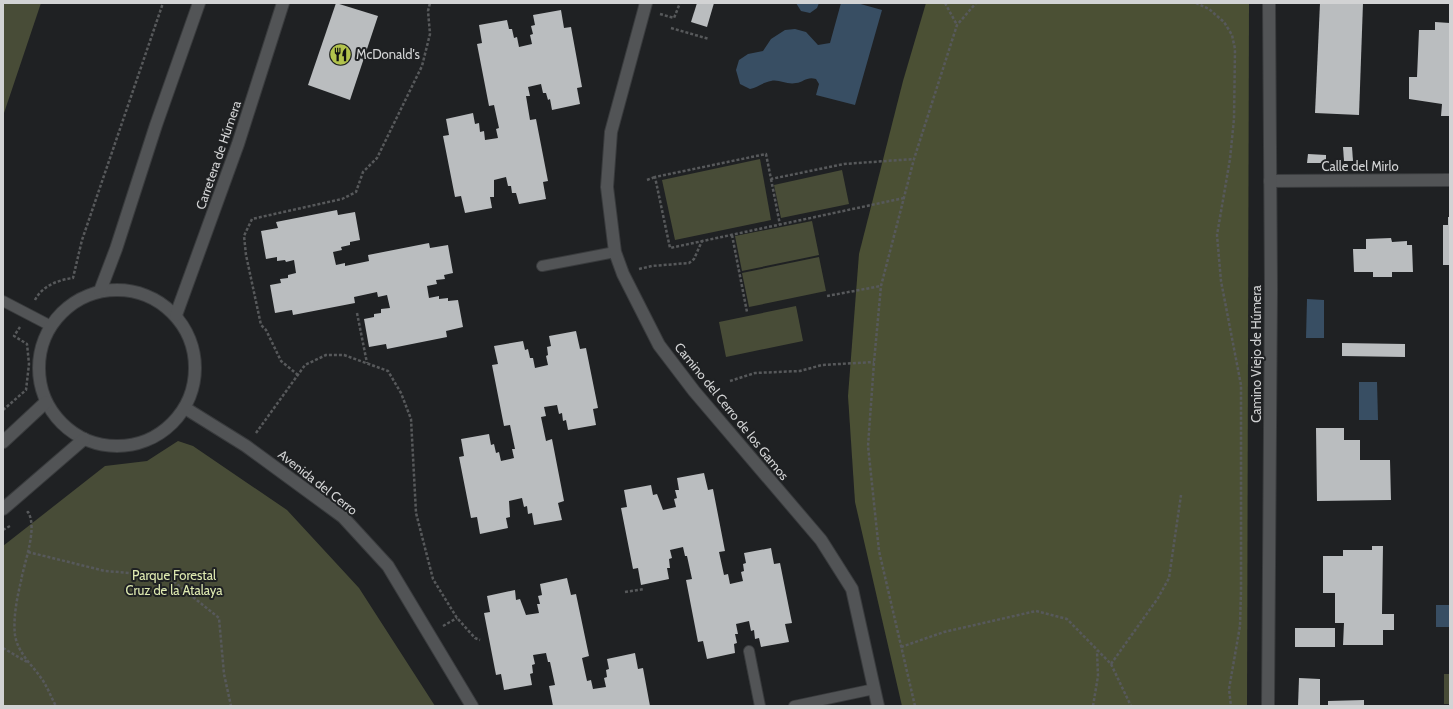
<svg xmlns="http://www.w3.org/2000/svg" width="1453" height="709" viewBox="0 0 1453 709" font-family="Cabin,sans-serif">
<rect width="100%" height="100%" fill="#1f2123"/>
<g fill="#484c37">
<polygon points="3,3 41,3 3,116"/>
<polygon points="760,159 771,220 675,240 662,180"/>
<polygon points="842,170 849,204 781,218 774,185"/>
<polygon points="812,221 819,255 742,271 735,236"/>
<polygon points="819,257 826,291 749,307 742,273"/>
<polygon points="796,306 803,341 726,357 719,322"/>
<polygon points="178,441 193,446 287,510 359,588 435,706 3,706 3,546 105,466 147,461"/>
<rect x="1444" y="674" width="6" height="30"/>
</g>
<polygon fill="#4b5034" points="926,3 1249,3 1247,706 902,706 855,502 848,396 859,254 903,81"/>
<g fill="#384e63">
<polygon points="796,3 819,3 817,8 810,13 801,11"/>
<path d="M841,3H857L882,10L855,105L816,95L819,84L816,79C807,76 804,82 796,83C787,85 779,79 771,81C764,82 758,87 750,89L740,84L736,70L739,60L748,54L763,51L771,39L785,30L795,29L806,32L818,45L830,43Z"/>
<polygon points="1307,299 1324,300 1324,338 1306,338"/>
<polygon points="1359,382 1377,382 1378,420 1359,420"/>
<rect x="1436" y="605" width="14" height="22"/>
</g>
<g fill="#babdbf">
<polygon points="336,3 378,16 350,100 308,85"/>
<polygon points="697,3 714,3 707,27 691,22"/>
<polygon points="1320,3 1363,3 1359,115 1315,113"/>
<polygon points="561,10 564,28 571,27 582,87 577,88 580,104 552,110 550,99 548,100 546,93 543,93 541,84 528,87 530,96 526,96 530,120 536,119 548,181 543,182 546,199 519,204 516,193 512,193 511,186 508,186 506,177 494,180 494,197 490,197 492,208 465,213 461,196 455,197 443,136 449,135 446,119 473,113 475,124 479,123 480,132 484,131 485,140 498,138 496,129 499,128 494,105 489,106 477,44 482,43 479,25 507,20 509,29 512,29 514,38 517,37 519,47 532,44 530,35 533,34 531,26 535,25 533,15"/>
<polygon points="1435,22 1450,23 1450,116 1441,116 1442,104 1409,99 1409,77 1417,77 1419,30 1435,30"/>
<polygon points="1343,147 1352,147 1353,161 1344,161"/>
<polygon points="1308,154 1326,155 1326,163 1307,163"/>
<polygon points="337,210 338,215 355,212 360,240 350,242 350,245 341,247 342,250 333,252 336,265 345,263 345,266 369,261 368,255 429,243 430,248 448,245 453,273 444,275 445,279 436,280 437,284 427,286 429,298 439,296 439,299 448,298 448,301 458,300 463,327 446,331 447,337 387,349 386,344 369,347 364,319 374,317 374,314 381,313 381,309 390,308 387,295 378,297 377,292 354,297 355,303 293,315 292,310 275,313 270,285 281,283 280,279 288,278 288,275 296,273 294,260 286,262 285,260 277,261 277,257 266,259 261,231 278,228 276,222"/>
<polygon points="1448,217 1450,217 1450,265 1443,265 1443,225 1448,225"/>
<polygon points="1391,238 1392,242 1407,241 1407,245 1412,245 1413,272 1392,272 1392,277 1373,277 1373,272 1354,272 1353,249 1366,249 1366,239"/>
<polygon points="576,331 580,349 586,348 598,408 593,409 596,425 568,430 566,420 563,421 562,413 559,414 557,405 544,407 546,416 541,417 546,441 552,439 564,501 558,503 562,520 534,525 532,513 528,514 527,506 524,507 522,498 509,501 510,517 506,518 508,528 480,534 477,517 471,518 459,457 464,456 461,439 489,434 491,445 494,444 496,453 499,452 501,461 514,458 512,449 515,449 510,425 504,426 492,365 498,364 494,346 523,341 525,350 528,349 530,358 533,358 535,368 548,365 546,356 548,355 547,347 551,346 549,336"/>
<polygon points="1342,343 1405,344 1405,357 1342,356"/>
<polygon points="1316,428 1344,428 1344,440 1360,440 1360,460 1390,460 1391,500 1317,501"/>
<polygon points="704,473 708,490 713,489 725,551 719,552 724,575 728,574 730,584 743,581 741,572 744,571 743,564 746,563 744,553 771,548 774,564 780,563 792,623 785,624 789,642 761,647 759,638 755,639 754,630 751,631 749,621 736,624 738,634 735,634 737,643 734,644 735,653 707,659 703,641 698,642 686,580 692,579 687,556 685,556 683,547 670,550 672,558 669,559 670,568 667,568 669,579 641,585 638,568 633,569 621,508 627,507 624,490 651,485 653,495 657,494 663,510 676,507 674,499 677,498 675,490 679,490 677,478"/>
<polygon points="1372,546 1383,546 1382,614 1394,614 1394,630 1383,630 1383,645 1343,645 1344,623 1335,623 1335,593 1323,593 1323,556 1343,556 1343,550 1372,550"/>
<polygon points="567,578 571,595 576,594 589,656 582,658 587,681 591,680 593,689 606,687 604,678 607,677 606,670 609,669 607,659 635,653 638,669 643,668 650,706 553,706 549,686 555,685 550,662 548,662 546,653 533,655 535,664 532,665 533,673 530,674 532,685 504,690 501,674 496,675 484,613 490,612 487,596 515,590 516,600 520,599 526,615 539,613 537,604 540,604 538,596 542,595 540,584"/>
<rect x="1295" y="628" width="40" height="19"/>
<polygon points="1299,678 1320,679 1320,706 1298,706"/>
<polygon points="1364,700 1364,706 1328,706 1328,701"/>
</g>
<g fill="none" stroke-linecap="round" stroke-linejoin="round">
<defs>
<g id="service">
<polyline points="542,266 615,252"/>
<polyline points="3,301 51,326"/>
<polyline points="749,651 760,706"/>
<polyline points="794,706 874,689"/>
</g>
<g id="minor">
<polyline points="646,3 611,132 607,187 615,252 623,274 659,345 694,391 821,540 852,589 878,706"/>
<polyline points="1270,181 1450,180"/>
<polyline points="185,408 246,446 343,517 388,566 472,706"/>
<polyline points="1268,706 1271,289 1269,3"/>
</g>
<g id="tertiary">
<circle cx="117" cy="368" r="78"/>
<polyline points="100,291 116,249 156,125 199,3"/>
<polyline points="176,315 238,144 283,3"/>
<polyline points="3,442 46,402"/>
<polyline points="3,509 84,439"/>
</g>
</defs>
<use href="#service" stroke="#393b3d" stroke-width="12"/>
<use href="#minor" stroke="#393b3d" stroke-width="14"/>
<use href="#tertiary" stroke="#393b3d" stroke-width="14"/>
<g stroke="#57595b" stroke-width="2.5" stroke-dasharray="3 2" stroke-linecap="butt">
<polyline points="945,3 957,25"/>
<polyline points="1196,3 1209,9 1224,22 1232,35 1235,49 1234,119 1230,159 1217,235 1221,281 1241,385 1241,591 1240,626 1229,689 1231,706"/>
<polyline points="660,14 674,18 680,3"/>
<polyline points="671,28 709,39"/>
<polyline points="771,179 780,225"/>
<polyline points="647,180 655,177"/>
<polyline points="904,198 670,248 655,177 766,154 771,179 844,164 914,159"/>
<polyline points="732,235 747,312"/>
<polyline points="639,269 652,266 689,263 694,259 702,241"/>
<polyline points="827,296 881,286"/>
<path d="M35,300C42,286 58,280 73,278L82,240L163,3"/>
<polyline points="357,313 367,363"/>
<polyline points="298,375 281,361 266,330 261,325 246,255 244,236 252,219 342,199 356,192 363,172 377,158 422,66 430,34 428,11 430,3"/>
<polyline points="730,381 755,373 800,371 822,365 874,362"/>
<polyline points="3,410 26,390 29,364 27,344 14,336 20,327"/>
<polyline points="256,433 305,365 326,355 344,355 388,371 401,393 411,419 416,513 433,579 457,618 475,638 480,640"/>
<path d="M27,513L28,512C38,528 24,563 21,581C17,598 13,618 15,635C18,655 36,668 45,684C49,691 52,699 56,706"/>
<polyline points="3,530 10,526"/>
<polyline points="28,552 105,571 167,576 219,618 224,674 231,706"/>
<polyline points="625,592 644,589"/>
<polyline points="443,626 457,618"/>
<polyline points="901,647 944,632 1036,611 1067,619 1111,664 1131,706"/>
<polyline points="3,648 27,662"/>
<polyline points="1111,664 1158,598 1169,578 1181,495"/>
<polyline points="915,706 879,551 868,446 874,362 881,286 914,159 957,25 976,3"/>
<polyline points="1093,706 1098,676 1097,651"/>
</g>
<use href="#service" stroke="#525456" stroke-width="10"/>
<use href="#minor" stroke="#525456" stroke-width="12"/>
<use href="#tertiary" stroke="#525456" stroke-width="12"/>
</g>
<defs>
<symbol id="restaurant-disc" viewBox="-11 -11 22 22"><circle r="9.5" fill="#b2c34c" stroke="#1f2123"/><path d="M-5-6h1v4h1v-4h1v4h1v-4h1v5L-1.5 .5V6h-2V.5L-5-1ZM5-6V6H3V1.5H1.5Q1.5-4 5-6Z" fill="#111"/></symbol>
</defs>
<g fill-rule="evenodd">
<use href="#restaurant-disc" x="328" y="42" width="25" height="25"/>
</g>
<g text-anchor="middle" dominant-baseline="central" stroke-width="4" stroke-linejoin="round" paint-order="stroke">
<g font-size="13" fill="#d2d3d4" stroke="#1f2123" text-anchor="start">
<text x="356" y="54">McDonald's</text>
</g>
<g font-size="13" fill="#d2d3d4" stroke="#1f2123">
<text transform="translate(218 155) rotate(-71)">Carretera de Húmera</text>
<text x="1360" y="166">Calle del Mirlo</text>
<text transform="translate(1256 354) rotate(-90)">Camino Viejo de Húmera</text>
<text transform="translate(732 411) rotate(51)">Camino del Cerro de los Gamos</text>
<text transform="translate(318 482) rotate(38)">Avenida del Cerro</text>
</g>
<g font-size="13" fill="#dfeab1" stroke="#1f2123">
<text x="174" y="575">Parque Forestal<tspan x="174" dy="15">Cruz de la Atalaya</tspan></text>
</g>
</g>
<rect width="1453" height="709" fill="none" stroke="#d2d3d4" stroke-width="8"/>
</svg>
